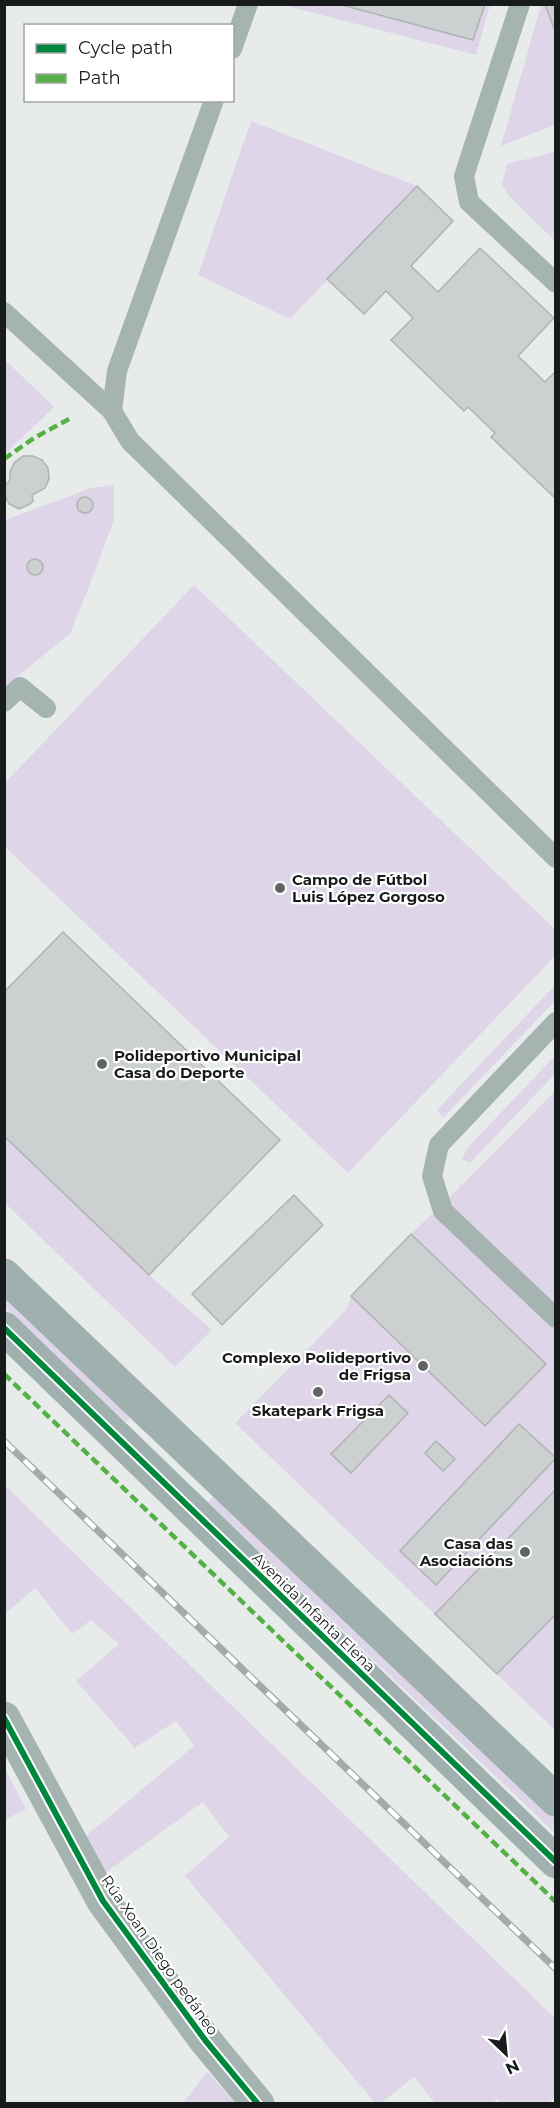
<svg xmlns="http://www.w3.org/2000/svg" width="560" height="2108" viewBox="0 0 560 2108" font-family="Montserrat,sans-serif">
<rect width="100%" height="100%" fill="#e7eceb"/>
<g fill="#dfd5e8">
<polygon points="291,4 338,5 473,40 485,5 490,5 476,55 291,7"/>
<polygon points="541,5 545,5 555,34 555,125 501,146"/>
<polygon points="251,121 417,186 290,319 198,275"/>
<polygon points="555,152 556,152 555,241 509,196 502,184 507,164"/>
<polygon points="5,360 54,407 5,454"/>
<polygon points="114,485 114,519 97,566 70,634 14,679 5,689 5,520 91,488"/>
<polygon points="194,585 555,929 555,956 348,1173 5,847 5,783"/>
<polygon points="555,985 555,1001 443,1118 437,1110"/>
<polygon points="555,1056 555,1074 470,1163 462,1159 468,1147"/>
<polygon points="555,1091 555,1730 235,1423 347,1309 351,1296 411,1234 460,1187 459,1184 462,1185"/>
<polygon points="4,1136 149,1275 212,1330 175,1367 5,1203"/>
<polygon points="4,1293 133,1415 126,1422 5,1307"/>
<polygon points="4,1484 75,1554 555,2018 555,2096 549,2103 501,2103 497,2099 492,2103 435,2103 414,2077 381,2103 375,2103 185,1876 229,1837 203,1802 105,1873 85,1837 194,1746 176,1721 135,1748 76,1681 119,1644 91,1620 72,1634 35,1588 5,1614"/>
<polygon points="217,1493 555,1819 555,1833 208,1502"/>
<polygon points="4,1767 26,1809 5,1820 4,1820"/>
<polygon points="207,2072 236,2103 183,2103"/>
</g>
<g fill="#cdd0d0" stroke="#afb3b2" stroke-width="1.5">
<polygon points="338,4 485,4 473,40"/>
<polygon points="545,4 556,4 556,34"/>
<polygon points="417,186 453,221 411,266 438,292 480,248 554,318 518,356 545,382 556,371 556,499 491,437 495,433 468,407 464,411 391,340 413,318 386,291 364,314 327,279"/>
<polygon points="23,456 33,456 42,460 48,468 49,479 45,488 32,495 33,501 30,504 19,509 9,504 6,498 5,486 10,480 10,472 14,463"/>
<circle cx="85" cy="505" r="8"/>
<circle cx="35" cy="567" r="8"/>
<polygon points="63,932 280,1140 149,1275 4,1136 4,992"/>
<polygon points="294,1195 323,1225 222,1325 192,1294"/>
<polygon points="411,1234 546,1364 485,1426 351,1296"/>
<polygon points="389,1395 408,1413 351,1473 331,1454"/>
<polygon points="519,1424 556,1458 436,1585 400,1551"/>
<polygon points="436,1441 455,1459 443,1471 425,1453"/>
<polygon points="556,1489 556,1614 497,1674 435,1614"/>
</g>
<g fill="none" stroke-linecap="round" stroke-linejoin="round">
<g stroke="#a6b4b1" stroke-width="20">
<polyline points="520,4 464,176 469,202 556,283"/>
<polyline points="232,49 248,4"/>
<polyline points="4,312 112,411 130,441 556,858"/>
<polyline points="112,411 117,371 214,100"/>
<polyline points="4,702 20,687 46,708"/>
<polyline points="556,1022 439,1145 432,1176 443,1211 556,1318"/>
</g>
<polyline stroke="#a6b4b1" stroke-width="33" points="4,1718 103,1901 205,2040 258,2104"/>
<g stroke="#a0b0af" stroke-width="33">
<polyline points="4,1275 556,1800"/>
<polyline points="4,1328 556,1862"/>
</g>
<defs>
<polyline id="rail" points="4,1441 556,1969"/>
</defs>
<use href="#rail" stroke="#a3abaa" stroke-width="7"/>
<use href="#rail" stroke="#fff" stroke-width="4.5" stroke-dasharray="14" stroke-linecap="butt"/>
<g stroke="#55b145" stroke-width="4.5" stroke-dasharray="9 4.5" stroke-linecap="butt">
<polyline points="4,459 34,438 71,418"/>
<polyline points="4,1374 556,1902"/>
</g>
<defs>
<g id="cycleway">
<polyline points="4,1328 556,1862"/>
<polyline points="4,1718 103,1901 205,2040 258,2104"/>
</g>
</defs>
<use href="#cycleway" stroke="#fff" stroke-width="10"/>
<use href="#cycleway" stroke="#00873e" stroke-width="6"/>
</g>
<g fill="#606464" stroke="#fff" stroke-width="2">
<circle cx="280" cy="888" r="6"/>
<circle cx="102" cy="1064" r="6"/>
<circle cx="423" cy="1366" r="6"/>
<circle cx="318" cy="1392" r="6"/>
<circle cx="525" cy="1552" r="6"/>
</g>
<g text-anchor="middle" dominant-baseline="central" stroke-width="4.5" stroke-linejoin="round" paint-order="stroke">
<g font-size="15" font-weight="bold" fill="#181b1b" stroke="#fff" text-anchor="start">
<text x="292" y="879">Campo de Fútbol<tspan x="292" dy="17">Luis López Gorgoso</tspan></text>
<text x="114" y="1055">Polideportivo Municipal<tspan x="114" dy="17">Casa do Deporte</tspan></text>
<text x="411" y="1357" text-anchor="end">Complexo Polideportivo<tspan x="411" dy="17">de Frigsa</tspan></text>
<text x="318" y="1410" text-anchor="middle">Skatepark Frigsa</text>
<text x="513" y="1543" text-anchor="end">Casa das<tspan x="513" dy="17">Asociacións</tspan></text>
</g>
<g font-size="15" fill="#181b1b" stroke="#fff">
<text transform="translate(314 1612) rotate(44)">Avenida Infanta Elena</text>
<text transform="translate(160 1955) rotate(55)">Rúa Xoan Diego pedáneo</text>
</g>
</g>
<rect width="560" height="2108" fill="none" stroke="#181b1b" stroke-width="12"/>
<rect x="24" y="24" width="210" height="78" fill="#ffffff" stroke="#a3a4a4" stroke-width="1.5"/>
<rect x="36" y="44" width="30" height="9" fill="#00873e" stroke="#a3a4a4" stroke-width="1.5"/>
<text x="78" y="54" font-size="18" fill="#181b1b">Cycle path</text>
<rect x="36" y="74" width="30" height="9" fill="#55b145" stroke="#a3a4a4" stroke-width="1.5"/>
<text x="78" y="84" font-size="18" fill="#181b1b">Path</text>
<g transform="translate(506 2054) rotate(154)" stroke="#ffffff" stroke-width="4.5" paint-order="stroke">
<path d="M0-4.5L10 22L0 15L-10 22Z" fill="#181b1b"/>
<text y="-9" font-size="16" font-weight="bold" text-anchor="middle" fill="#181b1b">N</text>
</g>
</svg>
